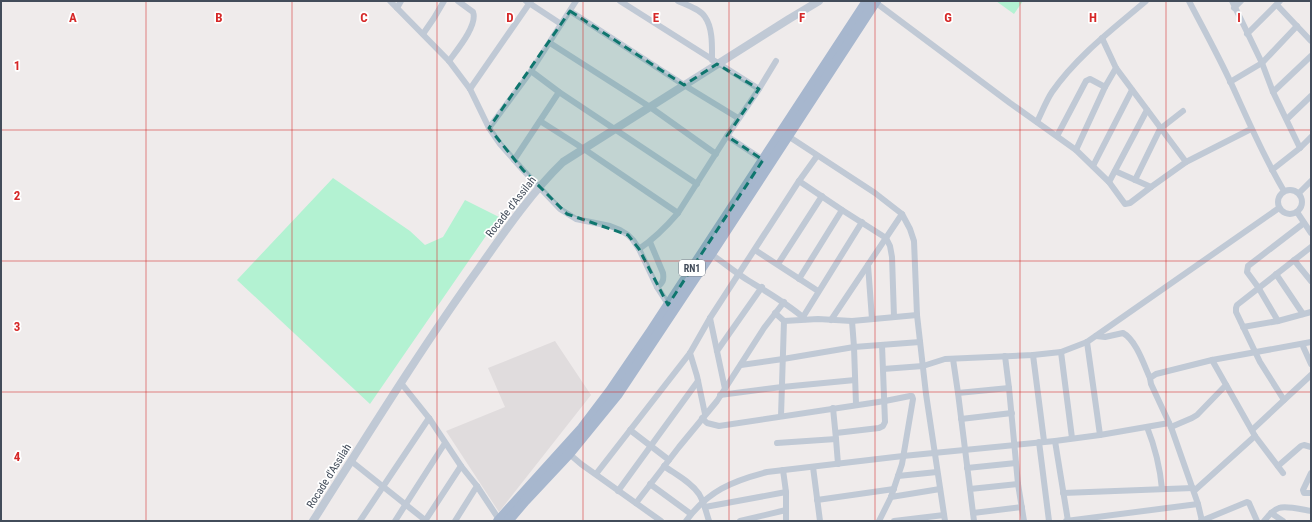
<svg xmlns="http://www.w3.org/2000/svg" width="1312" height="522" viewBox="0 0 1312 522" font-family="'Roboto Condensed',sans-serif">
<rect width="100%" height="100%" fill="#efebeb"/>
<polygon fill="#e0dcdd" points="555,341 591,395 499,512 446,431 505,407 488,368"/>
<g fill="#b3f2d2">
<polygon points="996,1 1023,1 1014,14"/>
<polygon points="333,178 410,231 425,245 443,237 465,200 499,217 370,404 237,280"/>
</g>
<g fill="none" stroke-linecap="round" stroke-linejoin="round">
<g stroke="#c0c9d5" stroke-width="6">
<polyline points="390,1 449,61 470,89 489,128 500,144 523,170 560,209 576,219 610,226 620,230 628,235 633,240 639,249 657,287 670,307"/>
<polyline points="526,1 561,24"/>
<polyline points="620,1 759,89"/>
<path d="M678,1C687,5 700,9 705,17C713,28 712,47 712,60"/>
<path d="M1189,1C1203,28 1218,55 1231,83C1248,120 1263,156 1284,191"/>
<polyline points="1232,1 1262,63 1273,92 1300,148"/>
<polyline points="875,2 1010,103 1076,150 1109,182 1125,204 1130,203 1151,187 1186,162 1251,129"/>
<polyline points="1277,5 1311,41"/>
<polyline points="397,8 401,1"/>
<polyline points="1234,8 1241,1"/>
<polyline points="570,11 684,85 738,118"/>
<polyline points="423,34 434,18 444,1"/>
<polyline points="1247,34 1280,1"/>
<polyline points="1102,38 1116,68 1186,162"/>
<polyline points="550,43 650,107 716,154"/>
<path d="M449,61C457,50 478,25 473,12L458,1"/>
<polyline points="531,71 559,92 697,184"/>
<polyline points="1230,82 1262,63 1297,26"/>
<polyline points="470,89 531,1"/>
<polyline points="1273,92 1311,56"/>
<polyline points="1287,119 1311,96"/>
<polyline points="540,121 584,149 678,213 727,136 759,89 776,61"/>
<path d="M1037,122C1042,112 1046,101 1052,92C1077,56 1113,29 1146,1"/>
<polyline points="489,128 531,71 576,1"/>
<polyline points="727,136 763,160"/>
<polyline points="788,136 875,193 902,214 910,229 914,241 917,315 926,394 945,521"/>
<polyline points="1057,136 1086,81 1090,79 1105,87"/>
<polyline points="1076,150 1105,87 1116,68"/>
<polyline points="514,160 559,92"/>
<polyline points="1093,166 1132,90"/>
<polyline points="1272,170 1300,148 1311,137"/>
<polyline points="1115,171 1151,187"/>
<polyline points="1135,180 1160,129 1183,111"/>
<polyline points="799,181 842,210 886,238 890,246 892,257 894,317"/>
<polyline points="1109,182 1147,110"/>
<circle cx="1290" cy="202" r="12"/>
<polyline points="1299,193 1311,181"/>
<polyline points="1297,212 1311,233"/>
<path d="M650,242L663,273C664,280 663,283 657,287"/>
<path d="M639,249C654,239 666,227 678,213"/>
<polyline points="755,250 818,291"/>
<path d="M711,254C724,263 736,273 749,281C769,293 788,304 805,319"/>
<polyline points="1294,260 1311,281"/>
<polyline points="778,264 822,196"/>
<polyline points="868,265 872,319"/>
<polyline points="1276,274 1303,314"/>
<polyline points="799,279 842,210"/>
<polyline points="775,313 784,321 781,416"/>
<polyline points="803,317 862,222"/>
<polyline points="710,318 725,389"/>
<polyline points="831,320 902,214"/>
<polyline points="784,321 818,319 852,321 917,315"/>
<polyline points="852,321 854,347 856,404"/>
<polyline points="1278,321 1258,287 1247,272 1248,266 1304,223"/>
<polyline points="1243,327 1278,321 1311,312"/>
<path d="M1096,336L1105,337L1123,333C1136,340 1144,365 1150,378"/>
<polyline points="1087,342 1100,435"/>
<polyline points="1302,344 1311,364"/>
<polyline points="717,351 762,287"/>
<polyline points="1061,352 1072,438"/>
<polyline points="690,353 697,376 705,414"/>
<polyline points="1033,355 1044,441"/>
<polyline points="1005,356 1009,388"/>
<polyline points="953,359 958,393"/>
<polyline points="1212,360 1255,436 1283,473"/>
<polyline points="741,365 783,359 854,347 920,342"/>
<polyline points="883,369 923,366 945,359 1033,355 1061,352 1087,342 1279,208"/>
<polyline points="401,383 429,418 461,466 477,486 500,521"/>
<polyline points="720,395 782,387 855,380"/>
<polyline points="1284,400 1260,362 1236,312 1236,308 1237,305 1311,247"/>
<polyline points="702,418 707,423 719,426 885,401 910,396 912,396 913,399 902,464 891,497 879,521"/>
<polyline points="961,419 1012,413"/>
<path d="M1147,427C1155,447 1160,467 1162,489"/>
<polyline points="1171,427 1192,418 1197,415 1226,385"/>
<polyline points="630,430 669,460"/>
<polyline points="1252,430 1311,375"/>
<polyline points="836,433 879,428 883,426 885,422 882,345"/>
<polyline points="836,439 838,464"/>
<polyline points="1055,441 1068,521"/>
<polyline points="1039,442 1049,521"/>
<polyline points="777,443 836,439 833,408"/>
<polyline points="567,452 581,464 661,521"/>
<polyline points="351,461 425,520"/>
<path d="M664,466C675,474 691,482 699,494C704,502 706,512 709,521"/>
<polyline points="1278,466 1301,446 1304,445 1311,447"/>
<polyline points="813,467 820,521"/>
<polyline points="967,468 1016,463"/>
<polyline points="783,470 786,492 786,521"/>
<polyline points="1311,473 1303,490 1304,493 1311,493"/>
<polyline points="596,474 690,353 710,318 799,181 817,156"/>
<polyline points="898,476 937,472"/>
<polyline points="650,484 691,514"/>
<polyline points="970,489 1018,484"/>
<polyline points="618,491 698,381"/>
<polyline points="1194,491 1255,436"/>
<polyline points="1063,493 1193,488"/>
<polyline points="891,497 940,489"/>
<polyline points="817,500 894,489"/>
<polyline points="636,503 679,447 717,401 764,328 784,302"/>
<polyline points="705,507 786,492"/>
<polyline points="973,513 1022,507"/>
<polyline points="1271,513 1283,521"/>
<polyline points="360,521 429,418"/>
<polyline points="395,521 445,443"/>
<polyline points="425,521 461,466"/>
<polyline points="455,521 477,486"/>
<path d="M686,521C708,491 732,481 767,472L903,456L1055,441L1100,435L1169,423"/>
<polyline points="740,521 786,510"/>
<polyline points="894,521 944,515"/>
<polyline points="974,521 958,393 1009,388 1018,484 1024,521"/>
<polyline points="1066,521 1198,504"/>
<polyline points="1201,521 1247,502 1249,503 1257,521"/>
<polyline points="1202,521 1198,504 1171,427 1151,384 1150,378 1156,374 1212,360 1311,342"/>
<path d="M1264,521C1268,516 1273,510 1279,508C1286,505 1303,510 1311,511"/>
</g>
<path stroke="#c0c9d5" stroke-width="8" d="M313,521C367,436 420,350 479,268C505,231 531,193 563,162L789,19L819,1"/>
<g stroke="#a7b7ce" stroke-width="10">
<polyline points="498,521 582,428 610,391 651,331 867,1"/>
<polyline points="508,521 525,501 569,454 618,394 711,254 876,1"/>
</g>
</g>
<path fill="#0f766e" fill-opacity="0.2" stroke="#0f766e" stroke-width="3" stroke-dasharray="8 5" stroke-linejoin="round" d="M570,11L684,85L717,64L759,89L727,136L763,160L668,305L639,249L628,235L567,214L523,170L489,128Z"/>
<path fill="none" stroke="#d62828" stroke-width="1" stroke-opacity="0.55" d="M146,1V521M292,1V521M437,1V521M583,1V521M729,1V521M875,1V521M1020,1V521M1166,1V521M1,130H1311M1,261H1311M1,392H1311"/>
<g text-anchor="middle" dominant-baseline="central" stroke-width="3.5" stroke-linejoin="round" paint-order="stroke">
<rect fill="#fff" stroke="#7b828c" stroke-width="1" x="679" y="260" width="26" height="16" rx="3"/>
<g font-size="10" font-weight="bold" fill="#424c5a">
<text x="692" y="268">RN1</text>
</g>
<g font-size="11" fill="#424c5a" stroke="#fff">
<text transform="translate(511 207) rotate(-52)">Rocade d'Assilah</text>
<text transform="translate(329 476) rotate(-58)">Rocade d'Assilah</text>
</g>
</g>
<g font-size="13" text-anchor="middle" font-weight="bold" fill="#d62828" stroke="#fff" stroke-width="3.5" stroke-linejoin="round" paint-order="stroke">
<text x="73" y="22">A</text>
<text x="219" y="22">B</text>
<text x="364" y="22">C</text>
<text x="510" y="22">D</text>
<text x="656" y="22">E</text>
<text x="802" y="22">F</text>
<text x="948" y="22">G</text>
<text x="1093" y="22">H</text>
<text x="1239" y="22">I</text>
<text x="17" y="70">1</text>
<text x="17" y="200">2</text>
<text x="17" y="331">3</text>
<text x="17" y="461">4</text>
</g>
<rect width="1312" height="522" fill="none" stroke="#424c5a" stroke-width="4"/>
</svg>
